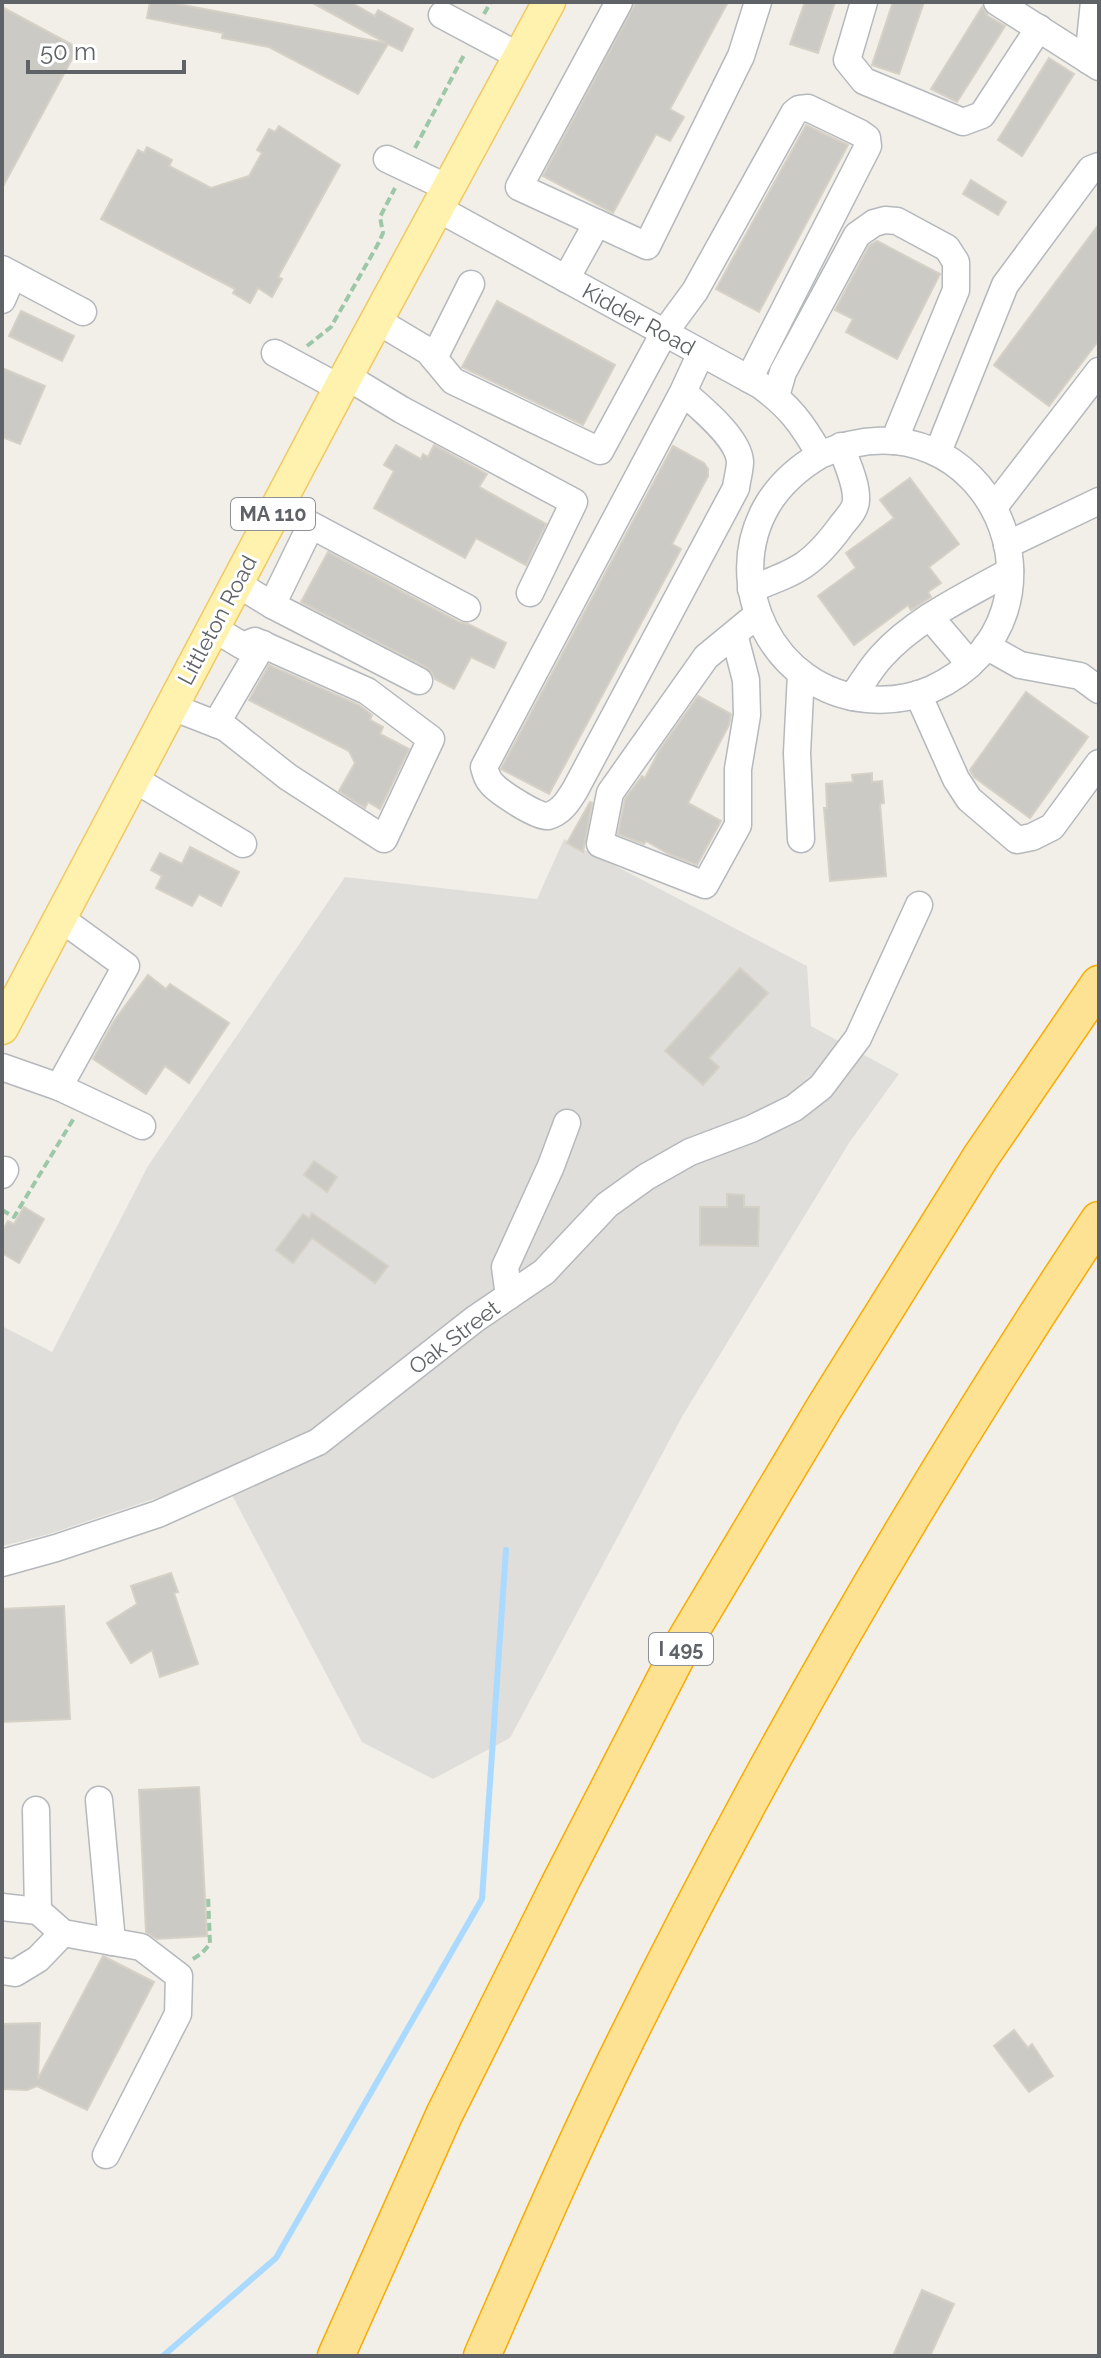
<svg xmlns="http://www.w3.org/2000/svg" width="1101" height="2358" viewBox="0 0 1101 2358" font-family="Raleway,sans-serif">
<rect width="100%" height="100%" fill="#f1efe8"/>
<polygon fill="#e0deda" points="564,839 807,966 811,1026 899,1074 849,1143 683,1415 510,1738 433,1779 362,1742 222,1476 49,1534 2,1546 2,1326 52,1352 148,1166 345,877 537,899"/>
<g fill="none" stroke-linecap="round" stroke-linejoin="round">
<polyline stroke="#aadaff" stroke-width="6" points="163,2356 276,2258 482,1899 506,1550"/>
</g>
<g fill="#cccac5" stroke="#d6d1c6" stroke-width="2">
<polygon points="150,2 167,2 386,43 311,2 350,2 375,16 378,10 413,29 402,51 388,44 358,94 269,47 222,38 223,33 147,18"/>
<polygon points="636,2 728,2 670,109 684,117 670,141 656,134 613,213 543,176"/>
<polygon points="805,2 835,2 818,53 790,44"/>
<polygon points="893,2 924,2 899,74 872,65"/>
<polygon points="2,7 78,48 2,188"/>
<polygon points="982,7 988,16 1005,26 957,102 931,89"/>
<polygon points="1049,58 1074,74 1022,156 998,140"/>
<polygon points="806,125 848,145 759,312 716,289"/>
<polygon points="279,126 340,165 278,277 282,279 272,297 258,288 250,303 233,293 235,289 101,219 138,150 144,153 147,147 172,160 169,166 211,188 249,176 262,153 257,150 269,129 275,132"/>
<polygon points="971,180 1006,202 998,215 963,194"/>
<polygon points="1099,224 1099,340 1049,406 994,365"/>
<polygon points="877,241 940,274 897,359 846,332 853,319 835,310 869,246"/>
<polygon points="497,301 615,365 583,425 462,367"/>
<polygon points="21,311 74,336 62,361 9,336"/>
<polygon points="2,368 45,386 20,444 2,437"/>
<polygon points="396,445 421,459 423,454 428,457 434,445 487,474 479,487 546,524 526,565 476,538 465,558 374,508 394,471 384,465"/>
<polygon points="673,446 704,463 708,469 708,476 672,544 681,549 549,794 501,769"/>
<polygon points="910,478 959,544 929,567 941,583 928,592 931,597 911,610 908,605 854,645 818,596 856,568 846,553 894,518 880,500"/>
<polygon points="328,552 459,622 468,624 506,643 494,668 471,657 454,689 435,679 432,672 426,667 301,602"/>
<polygon points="269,665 359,705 372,715 370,720 383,727 380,734 409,749 380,809 368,802 365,808 339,791 355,763 349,751 249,700"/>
<polygon points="1026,692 1088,737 1030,818 974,777 970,770"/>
<polygon points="698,696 731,714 729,725 688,803 721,821 697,865 669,854 646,841 644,844 618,834 625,799 642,776 645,778 659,751"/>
<polygon points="872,773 872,782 882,781 884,803 880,804 886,876 830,881 824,808 827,808 826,784 853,782 852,775"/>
<polygon points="590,802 592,803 583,852 567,843"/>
<polygon points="190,847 239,872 221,906 199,894 192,906 156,888 162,876 151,870 160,853 182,864"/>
<polygon points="740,968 768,993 709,1058 719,1067 703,1085 665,1051"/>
<polygon points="148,975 166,989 170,984 229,1023 189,1083 165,1066 146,1094 93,1059 114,1021"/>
<polygon points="314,1161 337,1177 327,1192 304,1175"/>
<polygon points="727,1194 744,1195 744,1207 759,1207 758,1246 700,1245 700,1207 727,1207"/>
<polygon points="24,1207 44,1219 19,1263 2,1253 2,1231 8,1221 14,1224"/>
<polygon points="312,1213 388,1266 375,1283 312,1238 293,1263 276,1250 303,1214 309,1218"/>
<polygon points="171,1573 178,1592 174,1593 198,1664 160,1677 152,1650 131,1663 107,1623 137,1604 131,1586"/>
<polygon points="64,1606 70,1719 2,1722 2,1609"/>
<polygon points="199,1787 207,1936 157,1939 146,1932 139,1790"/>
<polygon points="103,1956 154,1982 87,2110 37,2086 27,2090 2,2089 2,2024 40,2023 38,2079"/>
<polygon points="1014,2030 1028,2048 1032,2044 1053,2076 1029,2092 994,2046"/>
<polygon points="922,2290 954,2304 930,2356 893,2356"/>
</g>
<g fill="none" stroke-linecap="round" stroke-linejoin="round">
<defs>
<g id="minor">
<polyline points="619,2 519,187 647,246 741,56 758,2"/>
<polyline points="864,2 847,60 864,81 963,122 982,115 1039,28"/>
<polyline points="997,2 1099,67"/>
<polyline points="442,15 519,56"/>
<polyline points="1088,60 1094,2"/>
<polyline points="387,159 448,188"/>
<path d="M437,208L760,385C789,406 802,423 820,455C798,468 781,483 768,504C720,584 774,691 867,699C889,701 912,698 932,689C1089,616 988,381 820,455"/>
<polyline points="2,269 83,312"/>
<polyline points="566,279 597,223"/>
<polyline points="2,300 13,275"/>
<polyline points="376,320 428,351 453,381 600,451 664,333 695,291 794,113 799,109 808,108 860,133 867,138 868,146 749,379"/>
<polyline points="275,353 340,388"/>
<polyline points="434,358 471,284"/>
<polyline points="346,376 402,410 574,502 530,593"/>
<path d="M683,392C700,407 739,438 740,462C740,470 737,479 736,488L575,790C568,801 561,813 548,816C538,818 499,792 492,784C487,779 486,774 484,767L683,392L701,353"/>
<polyline points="776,396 783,372 857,235 874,223 885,220 897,221 947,248 956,262 956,290 894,441"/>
<polyline points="938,452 1005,285 1091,169 1099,166"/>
<polyline points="277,507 467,608"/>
<polyline points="994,507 1099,371"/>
<polyline points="1007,545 1099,501"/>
<polyline points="236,583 272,605 419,681"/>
<path d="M751,589C797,571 811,567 841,526C846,519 856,510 856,500C857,483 846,462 841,446"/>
<polyline points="272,605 310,527"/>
<polyline points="930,617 970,664"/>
<polyline points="734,634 746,680 747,715 738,769 738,825 705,885 600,844 610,793 706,657 757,615"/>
<polyline points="986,646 1020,665 1080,676 1099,690"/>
<polyline points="801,674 797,753 801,839"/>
<polyline points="918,694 956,779 969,799 1017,840 1032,837 1052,827 1099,763"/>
<path d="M852,697C862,684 870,669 881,657C915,619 966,596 1010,571"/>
<polyline points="172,707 226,728 288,777 384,839 431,739 367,691 255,641 243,646 213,628"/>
<polyline points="216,724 263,644"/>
<polyline points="134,779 243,844"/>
<polyline points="2,1067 59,1087 126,966 60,918"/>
<polyline points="59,1087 142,1126"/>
<polyline points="2,1175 5,1170"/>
<polyline points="509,1296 505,1267 551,1166 567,1123"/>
<polyline points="2,1563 56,1548 158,1514 318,1442 475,1319 544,1272 607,1205 646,1177 690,1152 751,1129 794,1108 821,1087 858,1038 919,905"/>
<polyline points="99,1800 112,1942"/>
<polyline points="36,1810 38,1911"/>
<polyline points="2,1907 38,1911 63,1933 141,1947 179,1976 178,2014 106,2155"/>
<polyline points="2,1971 15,1973 38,1959 63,1933"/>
</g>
<polyline id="major" points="2,1028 340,388 549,2"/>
<g id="highway">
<polyline points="336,2356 444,2115 561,1881 683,1644 824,1408 980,1158 1099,984"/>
<path d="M482,2356C528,2251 574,2145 625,2042C765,1758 924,1483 1099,1220"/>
</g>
</defs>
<use href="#minor" stroke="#b5b8bc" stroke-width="29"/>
<use href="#major" stroke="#f2c960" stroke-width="35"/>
<use href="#highway" stroke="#f9ab00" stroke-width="39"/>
<g stroke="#9cc7a9" stroke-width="4" stroke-dasharray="8 4" stroke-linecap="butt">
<polyline points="484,14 491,2"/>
<polyline points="415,148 465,53"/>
<polyline points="307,346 331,327 378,244 383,233 380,217 395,188"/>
<polyline points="2,1210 14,1217 74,1118"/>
<polyline points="193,1959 202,1953 210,1944 208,1895"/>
</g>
<use href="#minor" stroke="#fff" stroke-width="26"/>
<use href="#major" stroke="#fff2af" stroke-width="32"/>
<use href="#highway" stroke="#fde293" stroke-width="36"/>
</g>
<g text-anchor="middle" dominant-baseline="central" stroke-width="6" stroke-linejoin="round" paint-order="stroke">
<g fill="#fff" stroke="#8f9295" stroke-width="2">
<rect x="231" y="498" width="84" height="32" rx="6"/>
<rect x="649" y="1633" width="64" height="32" rx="6"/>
</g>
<g font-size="20" font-weight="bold" fill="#5f6368">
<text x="273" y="514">MA 110</text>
<text x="681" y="1649">I 495</text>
</g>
<g font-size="22" fill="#5f6368" stroke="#fff">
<text transform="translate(639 319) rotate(29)">Kidder Road</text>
<text transform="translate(217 620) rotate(-62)">Littleton Road</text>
<text transform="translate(454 1337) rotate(-37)">Oak Street</text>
</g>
</g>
<rect width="1101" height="2358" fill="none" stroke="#5f6368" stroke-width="8"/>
<path d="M28 60v12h156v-12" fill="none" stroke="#5f6368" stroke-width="4"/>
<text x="40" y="60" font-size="24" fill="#5f6368" stroke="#ffffff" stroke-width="6" paint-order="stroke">50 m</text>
</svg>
